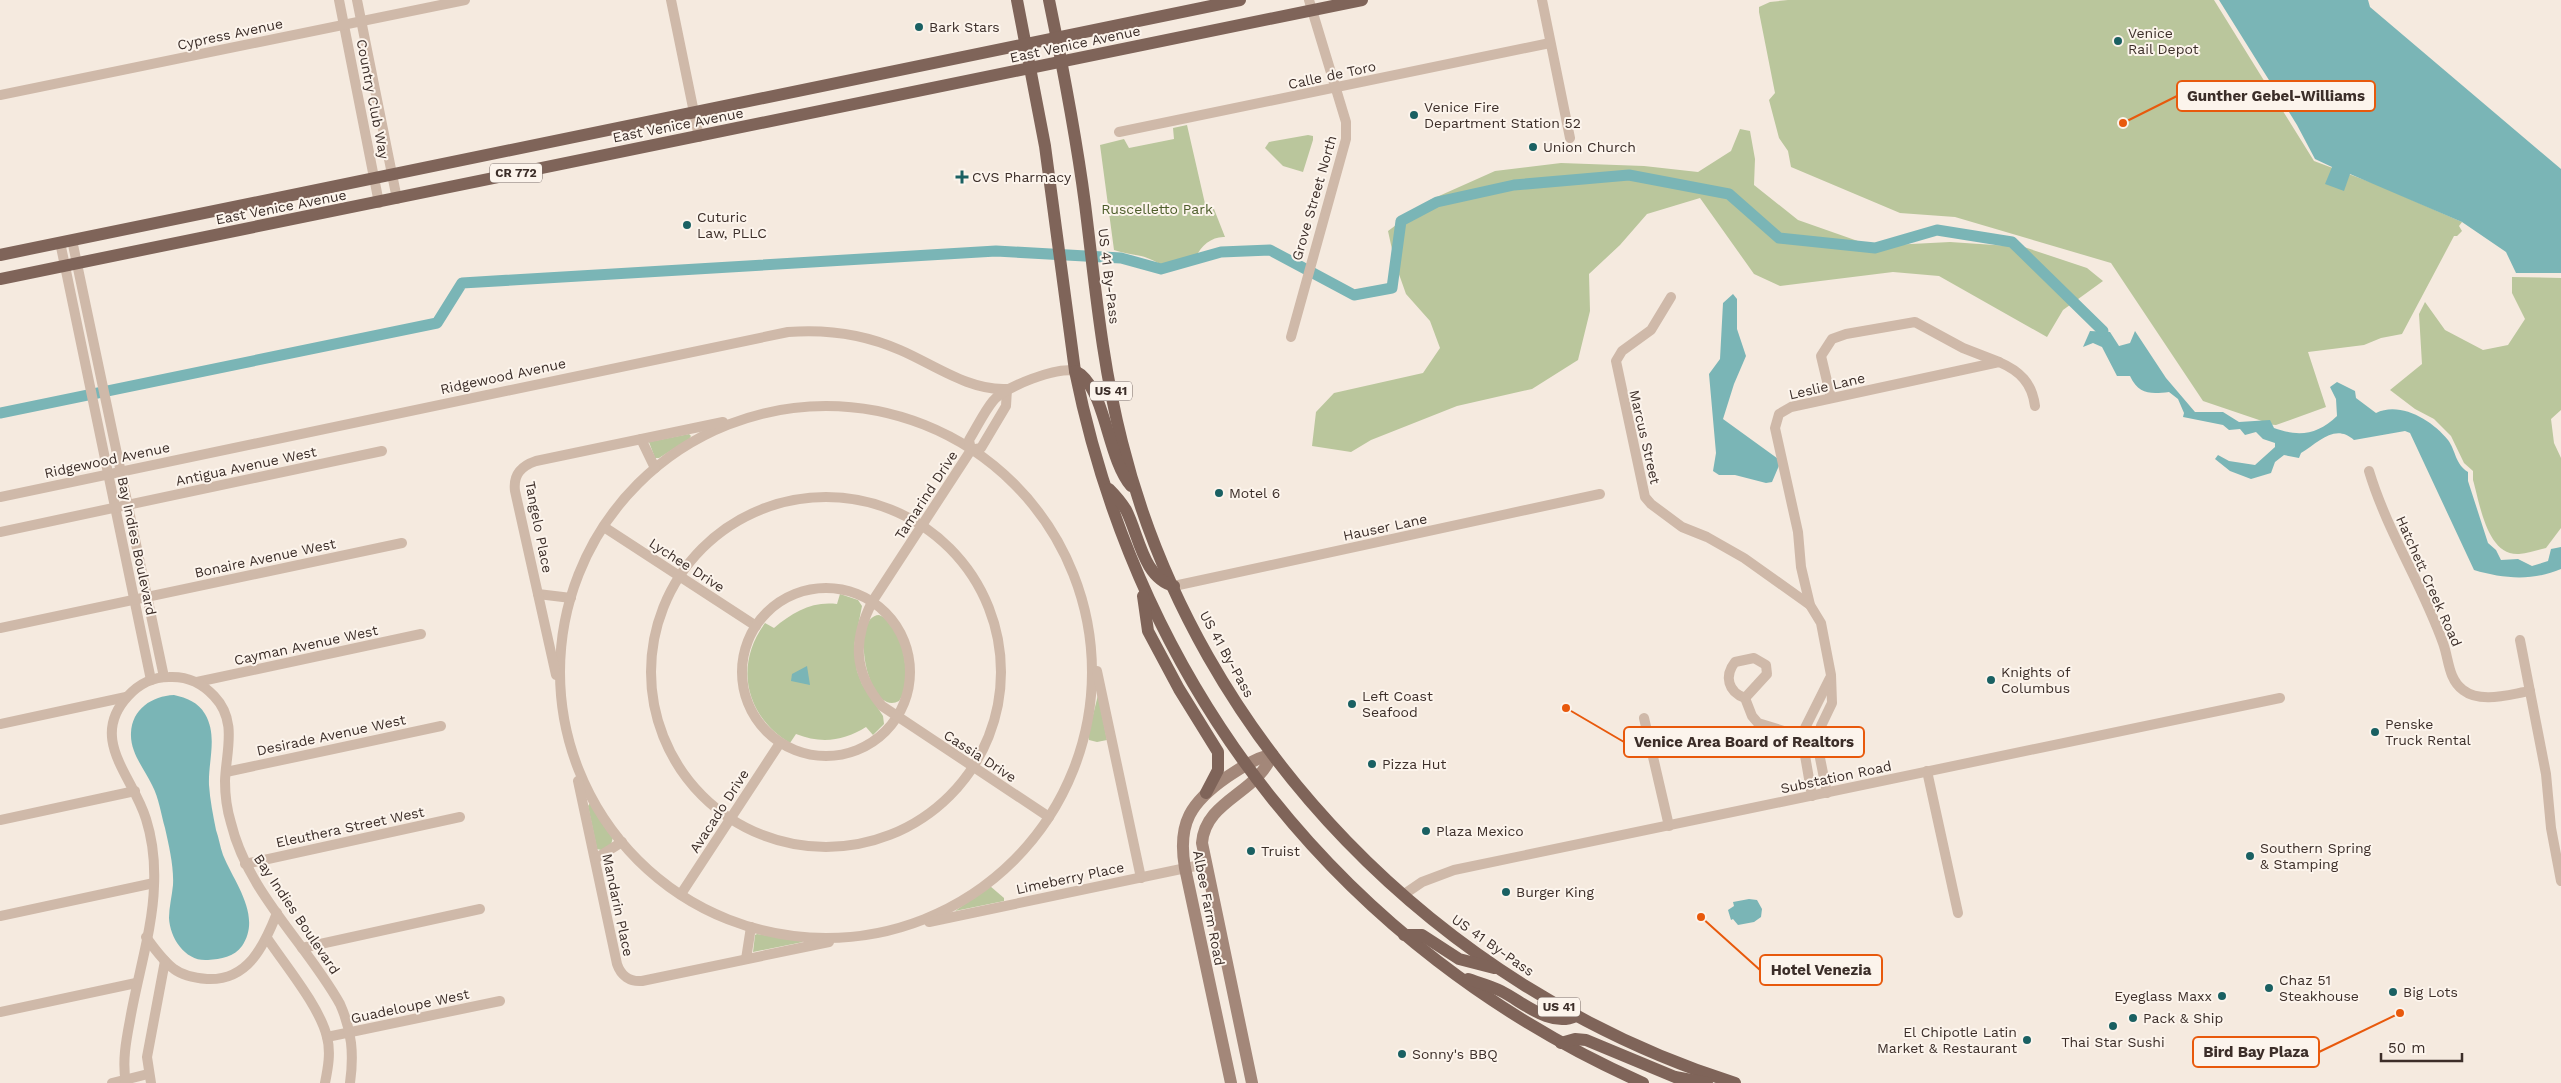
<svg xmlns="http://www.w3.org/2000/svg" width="2561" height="1083" viewBox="0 0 2561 1083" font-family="'Work Sans',sans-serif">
<rect width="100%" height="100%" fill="#f5eadf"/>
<g fill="#bac69c">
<polygon points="1788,0 2214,0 2314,161 2378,185 2462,222 2459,226 2462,231 2457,236 2454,236 2402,334 2381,338 2364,345 2308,352 2326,407 2276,425 2263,424 2262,421 2203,401 2111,263 1955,217 1900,213 1791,167 1788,151 1779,138 1769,100 1775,93 1759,12 1759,7 1770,2"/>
<path d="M1187,125L1206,208L1214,209L1225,237C1212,236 1199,247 1196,258C1167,278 1167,263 1141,256C1132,254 1123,253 1114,250L1100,145L1124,139L1129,148L1174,139L1173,128Z"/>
<polygon points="1740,129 1750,131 1755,159 1754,185 1798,220 1872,246 1950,242 2024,247 2087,268 2103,281 2063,310 2047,337 1939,276 1893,272 1780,286 1754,274 1700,198 1647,214 1620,245 1589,274 1590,311 1578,360 1532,389 1457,406 1371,440 1351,452 1312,446 1316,412 1334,393 1423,373 1440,348 1430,321 1406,294 1395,263 1388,231 1430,200 1495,171 1561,163 1644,166 1698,172 1731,151"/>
<polygon points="1308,135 1313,136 1313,140 1303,172 1283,166 1265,148 1269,142"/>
<path d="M2512,277L2561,278V410L2551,419L2554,443L2561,458V528L2546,548C2537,550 2528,553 2519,554C2487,556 2480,504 2473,480V471L2464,463L2451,436L2434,419L2415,409L2390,390L2422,364L2419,314L2425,302L2445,330L2483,350L2508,345L2525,319L2512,293Z"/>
<polygon points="689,434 691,436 689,439 659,458 655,458 649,442"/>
<path d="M840,594L858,600L862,606L854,646L857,671L862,684L883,716L884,724L873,735L866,727C844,741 821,744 796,734L790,743C745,716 734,665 765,623L774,628C793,612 812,601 837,604Z"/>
<path d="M879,615C904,624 913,682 899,701C867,718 849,616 879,615Z"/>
<polygon points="1098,695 1107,740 1097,742 1089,740 1088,735"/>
<polygon points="590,803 613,837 611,845 601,850 597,849 588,806"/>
<polygon points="990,886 1004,898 1004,901 955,911"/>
<polygon points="757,934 802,941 803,942 753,952 755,935"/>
</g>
<g fill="#7ab5b6">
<polygon points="2219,0 2368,0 2370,7 2561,169 2561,273 2516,273 2506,252 2462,222 2350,174 2344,191 2325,184 2332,167 2315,159 2297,125"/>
<polygon points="1733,294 1737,299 1737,329 1746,356 1734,384 1723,419 1781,461 1772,482 1766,483 1735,475 1719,475 1713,471 1716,453 1709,374 1720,359 1723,303"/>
<path d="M2090,331L2110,332L2119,346L2130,343L2135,331L2166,378L2195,412H2223L2239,422L2270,420L2274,428C2299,437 2317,435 2337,416L2336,399L2330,387L2337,382L2355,391L2356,398L2376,413C2400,401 2432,420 2448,440C2456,451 2455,464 2468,472V481L2488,543L2496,550L2501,560L2518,559L2532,566L2548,561L2551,549L2561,547V569C2533,581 2504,579 2474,570L2410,433L2405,431L2354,440C2335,423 2319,442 2301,453L2299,458L2284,455L2275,462L2271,473L2251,479L2230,471L2215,459L2218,455L2229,461L2255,465L2275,447V443L2263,439L2256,432L2245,435L2240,429L2229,430L2223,425L2183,417L2184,413L2178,399L2169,392C2151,394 2139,395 2130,376H2117L2102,347L2093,343L2083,347Z"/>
<polygon points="807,666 810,685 791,681 792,674"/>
<path d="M174,695C187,698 198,702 205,714C218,736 208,761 209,785C210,800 213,815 216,830C219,838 220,847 223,855C235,884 262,916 242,946C234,957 221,959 208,960C186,962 170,939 169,918C169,907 172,896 173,885C174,867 169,846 165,828C161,814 159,798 152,785C144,768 130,753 131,733C132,709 152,696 174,695Z"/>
<polygon points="1749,899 1757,900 1762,909 1761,917 1754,922 1738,925 1733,919 1731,920 1728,910 1734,906 1733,902"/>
</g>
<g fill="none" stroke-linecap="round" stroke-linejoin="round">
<polyline stroke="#7ab5b6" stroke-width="11" points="0,413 437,323 462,283 996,251 1121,258 1161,269 1221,252 1270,250 1354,295 1392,288 1401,221 1437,202 1514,185 1629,175 1729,194 1779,238 1875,248 1937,230 2012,242 2103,331"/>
<g stroke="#cfb9a9" stroke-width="10">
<polyline points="339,0 379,203"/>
<polyline points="357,0 397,199"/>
<polyline points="671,0 699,137"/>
<polyline points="1542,0 1570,138"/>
<polyline points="0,95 465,0"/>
<polyline points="1119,132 1550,43"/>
<polyline points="72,240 164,677"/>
<polyline points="60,242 151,680"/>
<polyline points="1671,297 1651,330 1622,351 1616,361 1645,497 1651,504 1682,527 1707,537 1744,558 1810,605"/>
<polyline points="1291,337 1346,139 1346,122 1309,0"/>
<polyline points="1831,398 1821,356 1832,339 1846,334 1915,322 1963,348 1999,362"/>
<circle cx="826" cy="672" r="266"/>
<polyline points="641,439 655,468"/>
<polyline points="971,450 981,448 1006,406 1007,389"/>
<path d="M2369,471C2387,531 2422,584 2443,643C2449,659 2448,679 2463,690C2481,704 2510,694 2530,691"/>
<path d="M0,497L788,332C826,329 864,334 900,350C933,364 969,391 1007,389"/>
<circle cx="826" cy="672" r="175"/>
<polyline points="604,527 756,626"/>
<polyline points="0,532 382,451"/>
<polyline points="1174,586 1600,494"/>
<circle cx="826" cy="672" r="84"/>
<polyline points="538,594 571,598"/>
<polyline points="0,628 402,543"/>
<polyline points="2520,640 2546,774 2551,828 2561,881"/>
<path d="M1754,658L1766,665L1767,674L1745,698C1728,692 1724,676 1735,662Z"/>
<polyline points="1097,671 1141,878"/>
<path d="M556,675L515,491C513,475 521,466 536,461L723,422"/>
<polyline points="197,682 421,634"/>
<polyline points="1745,698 1752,716 1758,723 1803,737"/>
<polyline points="1644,718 1669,826"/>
<polyline points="0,724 126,697"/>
<polyline points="1927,771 1958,913"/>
<polyline points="226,772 441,726"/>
<path d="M578,781L617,964C621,976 630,982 642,981L829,942"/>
<path d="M1827,793L1817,743L1821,726L1832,703L1831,675L1821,623L1810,605L1801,567L1798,532L1775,428L1779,414L1791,407L1999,362C2020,371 2032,383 2035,406"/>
<polyline points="1812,796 1803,744 1803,732 1830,678"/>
<path d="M1049,817L882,706C853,672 853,640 872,602L971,450L969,440C977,427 984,412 993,401C1004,387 1058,366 1075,371"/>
<polyline points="0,820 135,791"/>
<polyline points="595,859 622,842"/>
<polyline points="245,864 460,817"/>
<polyline points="681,894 780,743"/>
<polyline points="1403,895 1422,882 1454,870 2280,698"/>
<polyline points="0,916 154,883"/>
<polyline points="929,922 1205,864"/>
<path d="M146,937C154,948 163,961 174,969C183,976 195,978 207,979C248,981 264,946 277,913"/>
<path d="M267,938C285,965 320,1007 327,1037C331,1052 328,1068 325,1083"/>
<polyline points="302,948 480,909"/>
<polyline points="746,959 751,927"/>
<polyline points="0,1012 136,983"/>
<polyline points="327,1037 500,1001"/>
<polyline points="112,1083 148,1074"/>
<path d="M126,1083C122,1062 126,1041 130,1020C137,978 153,928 154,886C155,864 153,841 146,819C133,776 88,739 128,696C139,684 153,677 169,677C187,676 202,683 214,696C238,721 226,751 225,781C225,795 227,810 231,823C248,893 306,943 340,1004C352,1031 354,1054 350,1083"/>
<polyline points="151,1083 147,1057 165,961"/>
</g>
<g stroke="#a38779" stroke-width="12">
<path d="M1231,1083L1185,868C1177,823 1191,802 1227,777C1242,767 1254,759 1272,754"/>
<path d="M1252,1083L1202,843C1205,800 1259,793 1272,754"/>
</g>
<g stroke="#7f6459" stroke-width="12">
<path d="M1017,0L1045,146L1075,371C1140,692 1344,950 1643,1083"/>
<path d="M1049,0C1063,68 1076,135 1085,204C1095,284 1102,364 1122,442C1197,744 1441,990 1735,1083"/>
<polyline points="0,255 1240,0"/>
<polyline points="0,279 1362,0"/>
<path d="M1075,371C1106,386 1106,456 1131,486"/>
<path d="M1109,489C1115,495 1121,502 1126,510C1139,535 1143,578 1174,586"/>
<polyline points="1143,596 1148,631 1179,689 1218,752 1218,770 1206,793"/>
<polyline points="1404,935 1422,935 1459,959 1494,968"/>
<path d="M1468,979C1480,983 1491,986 1501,991C1523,1002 1550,1028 1576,1016"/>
<polyline points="1561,1043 1575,1039 1586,1040 1675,1077 1707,1083"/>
</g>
</g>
<g fill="#1a6062" stroke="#fcf4ec" stroke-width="2">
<circle cx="919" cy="27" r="5"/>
<circle cx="2118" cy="41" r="5"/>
<circle cx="1414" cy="115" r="5"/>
<circle cx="1533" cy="147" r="5"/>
<path d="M959.5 169.5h5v5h5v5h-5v5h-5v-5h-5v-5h5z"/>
<circle cx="687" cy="225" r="5"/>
<circle cx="1219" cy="493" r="5"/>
<circle cx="1991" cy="680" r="5"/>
<circle cx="1352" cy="704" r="5"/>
<circle cx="2375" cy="732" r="5"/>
<circle cx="1372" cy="764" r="5"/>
<circle cx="1426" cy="831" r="5"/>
<circle cx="1251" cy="851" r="5"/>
<circle cx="2250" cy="856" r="5"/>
<circle cx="1506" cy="892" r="5"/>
<circle cx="2269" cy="988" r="5"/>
<circle cx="2393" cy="992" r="5"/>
<circle cx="2222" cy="996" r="5"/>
<circle cx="2133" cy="1018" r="5"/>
<circle cx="2113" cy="1026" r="5"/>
<circle cx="2027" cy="1040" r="5"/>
<circle cx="1402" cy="1054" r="5"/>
</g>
<g text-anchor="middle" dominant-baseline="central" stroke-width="4" stroke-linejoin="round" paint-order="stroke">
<g fill="#fcf4ec" stroke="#766964" stroke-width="1">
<rect x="490" y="163.5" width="52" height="19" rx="4"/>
<rect x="1090" y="381.5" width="42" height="19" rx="4"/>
<rect x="1538" y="997.5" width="42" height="19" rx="4"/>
</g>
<g font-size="12" font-weight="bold" fill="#3c2e29">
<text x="516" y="173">CR 772</text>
<text x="1111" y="391">US 41</text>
<text x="1559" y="1007">US 41</text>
</g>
<g font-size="14" fill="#3c2e29" stroke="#fcf4ec" text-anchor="start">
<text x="929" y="27">Bark Stars</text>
<text x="2128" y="33">Venice<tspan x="2128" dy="16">Rail Depot</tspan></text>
<text x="1424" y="107">Venice Fire<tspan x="1424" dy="16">Department Station 52</tspan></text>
<text x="1543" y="147">Union Church</text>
<text x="972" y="177">CVS Pharmacy</text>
<text x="697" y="217">Cuturic<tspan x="697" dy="16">Law, PLLC</tspan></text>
<text x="1229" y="493">Motel 6</text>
<text x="2001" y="672">Knights of<tspan x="2001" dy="16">Columbus</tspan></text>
<text x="1362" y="696">Left Coast<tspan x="1362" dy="16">Seafood</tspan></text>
<text x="2385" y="724">Penske<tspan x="2385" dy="16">Truck Rental</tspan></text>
<text x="1382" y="764">Pizza Hut</text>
<text x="1436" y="831">Plaza Mexico</text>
<text x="2260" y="848">Southern Spring<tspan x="2260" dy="16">&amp; Stamping</tspan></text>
<text x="1261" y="851">Truist</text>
<text x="1516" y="892">Burger King</text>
<text x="2279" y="980">Chaz 51<tspan x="2279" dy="16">Steakhouse</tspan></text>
<text x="2403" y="992">Big Lots</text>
<text x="2212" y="996" text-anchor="end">Eyeglass Maxx</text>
<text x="2143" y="1018">Pack &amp; Ship</text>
<text x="2017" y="1032" text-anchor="end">El Chipotle Latin<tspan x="2017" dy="16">Market &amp; Restaurant</tspan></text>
<text x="2113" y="1042" text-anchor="middle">Thai Star Sushi</text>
<text x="1412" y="1054">Sonny's BBQ</text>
</g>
<g font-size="14" fill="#3c2e29" stroke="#fcf4ec">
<text transform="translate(230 34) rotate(-12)">Cypress Avenue</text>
<text transform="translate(1075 44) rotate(-12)">East Venice Avenue</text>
<text transform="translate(1332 75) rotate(-12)">Calle de Toro</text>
<text transform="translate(373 99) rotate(79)">Country Club Way</text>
<text transform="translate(678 125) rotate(-11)">East Venice Avenue</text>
<text transform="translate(1314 198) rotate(-74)">Grove Street North</text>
<text transform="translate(281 207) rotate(-11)">East Venice Avenue</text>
<text transform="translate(1109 276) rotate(83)">US 41 By-Pass</text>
<text transform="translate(503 376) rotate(-12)">Ridgewood Avenue</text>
<text transform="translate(1827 386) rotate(-13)">Leslie Lane</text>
<text transform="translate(1645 437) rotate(77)">Marcus Street</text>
<text transform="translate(107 460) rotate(-12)">Ridgewood Avenue</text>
<text transform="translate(246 466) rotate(-12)">Antigua Avenue West</text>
<text transform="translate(926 495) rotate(-57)">Tamarind Drive</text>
<text transform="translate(539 527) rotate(79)">Tangelo Place</text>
<text transform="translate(1385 527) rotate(-12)">Hauser Lane</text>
<text transform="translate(137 546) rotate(78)">Bay Indies Boulevard</text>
<text transform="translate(265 558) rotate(-12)">Bonaire Avenue West</text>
<text transform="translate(687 565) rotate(33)">Lychee Drive</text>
<text transform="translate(2429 581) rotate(66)">Hatchett Creek Road</text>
<text transform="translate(306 645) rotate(-12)">Cayman Avenue West</text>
<text transform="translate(1227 654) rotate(61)">US 41 By-Pass</text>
<text transform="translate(331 735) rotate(-12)">Desirade Avenue West</text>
<text transform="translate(980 756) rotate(33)">Cassia Drive</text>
<text transform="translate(1836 777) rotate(-12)">Substation Road</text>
<text transform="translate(719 811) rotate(-57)">Avacado Drive</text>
<text transform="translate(350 827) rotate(-12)">Eleuthera Street West</text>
<text transform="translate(1070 878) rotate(-12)">Limeberry Place</text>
<text transform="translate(618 905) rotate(78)">Mandarin Place</text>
<text transform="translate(1209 908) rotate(79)">Albee Farm Road</text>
<text transform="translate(297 914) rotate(56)">Bay Indies Boulevard</text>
<text transform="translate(1493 945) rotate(35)">US 41 By-Pass</text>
<text transform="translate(410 1006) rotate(-12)">Guadeloupe West</text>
</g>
<g font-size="14" fill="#4c5d2a" stroke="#fcf4ec">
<text x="1157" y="209">Ruscelletto Park</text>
</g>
</g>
<path fill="none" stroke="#e8590c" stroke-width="2" d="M2123 123L2177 96M1566 708L1624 742M1701 917L1760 970M2400 1013L2319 1052"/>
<g fill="#e8590c" stroke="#fcf4ec" stroke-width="2">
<circle cx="2123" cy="123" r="5"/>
<circle cx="1566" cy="708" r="5"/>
<circle cx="1701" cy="917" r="5"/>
<circle cx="2400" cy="1013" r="5"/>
</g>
<g fill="#fcf4ec" stroke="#e8590c" stroke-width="2">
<rect x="2177" y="81" width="198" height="30" rx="5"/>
<rect x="1624" y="727" width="240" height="30" rx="5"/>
<rect x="1760" y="955" width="122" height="30" rx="5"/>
<rect x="2193" y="1037" width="126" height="30" rx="5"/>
</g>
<g font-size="15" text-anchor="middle" font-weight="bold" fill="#3c2e29">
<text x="2276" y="101">Gunther Gebel-Williams</text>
<text x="1744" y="747">Venice Area Board of Realtors</text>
<text x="1821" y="975">Hotel Venezia</text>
<text x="2256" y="1057">Bird Bay Plaza</text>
</g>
<path d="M2381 1053v8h81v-8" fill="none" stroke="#3c2e29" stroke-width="2.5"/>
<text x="2388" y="1053" font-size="15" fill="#3c2e29" stroke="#fcf4ec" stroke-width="4" paint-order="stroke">50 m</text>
</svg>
